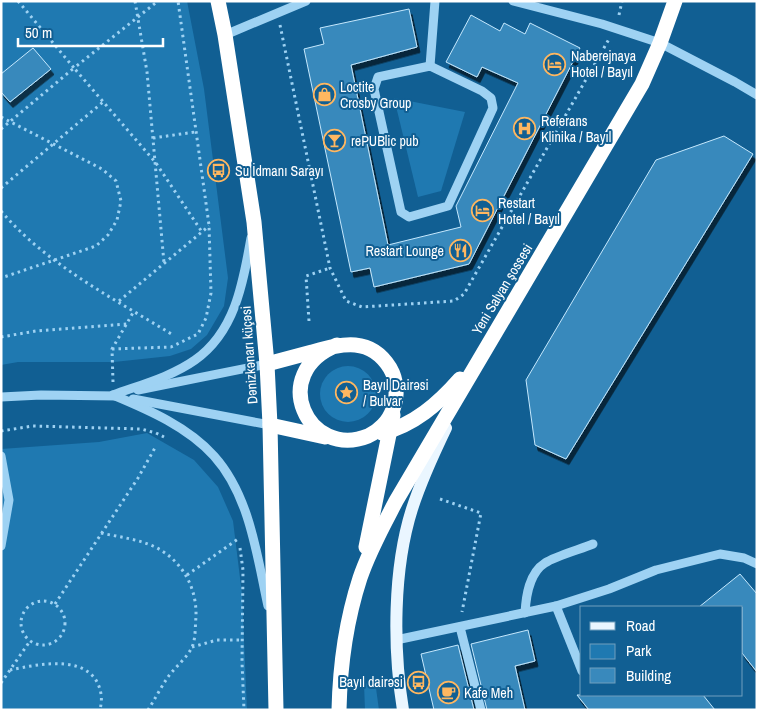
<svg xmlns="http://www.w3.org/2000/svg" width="758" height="711" viewBox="0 0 758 711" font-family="'Archivo Narrow',sans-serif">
<defs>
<filter id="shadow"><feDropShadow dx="3" dy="5.5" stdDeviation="0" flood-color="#0009"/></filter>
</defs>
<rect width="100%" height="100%" fill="#115f93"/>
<g fill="#1f79b1">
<polygon points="1,1 187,1 204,89 228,278 224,306 207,335 191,349 170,356 114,362 18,362 1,365"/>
<polygon points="394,98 465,112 441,191 418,197"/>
<circle cx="348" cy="394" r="28"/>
<polygon points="147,433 194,460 218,487 233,521 242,594 247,710 1,710 1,449 99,442"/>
<polygon points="375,681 379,710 365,710 364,684"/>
</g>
<g fill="#3989bc" stroke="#c5e8fd" filter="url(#shadow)">
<polygon points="409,9 417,47 351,65 388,245 461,227 456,206 518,83 482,67 477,77 446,62 471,15 500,31 504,23 525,34 530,23 580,48 469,264 374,287 370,268 351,272 304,49 324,44 320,28"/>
<polygon points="33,48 51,69 10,102 1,92 1,74"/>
<polygon points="724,136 753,154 566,459 535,445 526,380 656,160"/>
<polygon points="740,574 757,594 757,672 742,653 742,607 699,607"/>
<polygon points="528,630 535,661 515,666 525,710 487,710 471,644"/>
<polygon points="458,645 474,710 434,710 421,654"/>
<polygon points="577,695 703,695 715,710 589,710"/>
</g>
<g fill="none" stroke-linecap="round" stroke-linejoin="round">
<g stroke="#9ed2f3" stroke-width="3" stroke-dasharray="2.5 4" stroke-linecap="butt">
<polyline points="18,1 74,68 158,1"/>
<polyline points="135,1 147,72 164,263"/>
<polyline points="619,15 622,1"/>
<polyline points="280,25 330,268 346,301 362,307 454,301 464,294 609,39"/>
<polyline points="1,117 102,169 116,181 121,201 117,220 108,235 96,246 1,278"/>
<polyline points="1,129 74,68 156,163 202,232"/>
<polyline points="153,138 195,132"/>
<polyline points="1,188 103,102"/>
<path d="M1,211C47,265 113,298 173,335"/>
<polyline points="119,301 209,226"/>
<polyline points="309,321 306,276 330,268"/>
<polyline points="1,337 36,331 127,324"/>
<polyline points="112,349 171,347 198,334 206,318 211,293 209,225 178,1"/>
<polyline points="113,382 112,349 134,311"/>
<polyline points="1,431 33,426 141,429 156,433 164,437"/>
<polyline points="440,499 481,513 462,612"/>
<path d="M101,533C119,537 137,539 153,546C181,559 197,586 196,617C195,626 196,638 192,647C187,658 175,667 168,677C161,687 155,699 148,710"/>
<polyline points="240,548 243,570 242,662 244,710"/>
<polyline points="187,575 238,539"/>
<circle cx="43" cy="623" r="22"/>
<polyline points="55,604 138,478 156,446"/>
<polyline points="192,647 217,640 242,640"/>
<path d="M10,670C39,664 94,652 101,694C102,699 101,705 100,710"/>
<polyline points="1,683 30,641"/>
</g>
<g stroke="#9ed2f3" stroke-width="9">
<polyline points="513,1 602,24 660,43 735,82 757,95"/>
<polyline points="225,35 306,1"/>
<polygon points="430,66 482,91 491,98 493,108 448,206 409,217 401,212 374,89 378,77"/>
<polyline points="430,66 435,1"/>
<polyline points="138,390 267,364"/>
<path d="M113,395C149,410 188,427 214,456C250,496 257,556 268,606"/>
<path d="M113,395C140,385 171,377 195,360C235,332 243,283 251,238"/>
<polyline points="1,397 41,395 118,396"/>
<polyline points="133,399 270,425"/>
<polyline points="1,456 9,500 1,546"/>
<polyline points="556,606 582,671"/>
<path d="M525,613C526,596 529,573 545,563C555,556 581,549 593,544"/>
<polyline points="460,627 481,710"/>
<polyline points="396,640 556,606 609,589 656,570 720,554 744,558 757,564"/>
</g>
<path stroke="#eaf6ff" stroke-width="12" d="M403,710C393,648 393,569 412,509C421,481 433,455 446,428"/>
<g stroke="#fff" stroke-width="15">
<polyline points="218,1 225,35 254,222 267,364 270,425 276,710"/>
<path d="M267,364C282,360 297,356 312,352C342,344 370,336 390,368C397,380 398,396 393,409C389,421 379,431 368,436C308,460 267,373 337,345"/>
<polyline points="270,425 325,437"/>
<path d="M382,433C414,425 438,404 460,379"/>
<polyline points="366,547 393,415"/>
<path d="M339,710C340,665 346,621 360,578C369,551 383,526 396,501L642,84L660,43L675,1"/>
</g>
</g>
<defs>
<symbol id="hotel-ring" viewBox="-11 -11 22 22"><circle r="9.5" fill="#115f93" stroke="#ffb760" stroke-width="1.5"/><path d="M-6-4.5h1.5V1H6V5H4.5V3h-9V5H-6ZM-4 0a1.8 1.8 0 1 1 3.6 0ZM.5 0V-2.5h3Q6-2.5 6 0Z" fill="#ffb760"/></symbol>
<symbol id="shop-ring" viewBox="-11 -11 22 22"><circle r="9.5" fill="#115f93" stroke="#ffb760" stroke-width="1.5"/><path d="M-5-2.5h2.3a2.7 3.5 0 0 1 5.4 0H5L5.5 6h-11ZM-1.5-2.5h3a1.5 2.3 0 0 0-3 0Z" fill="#ffb760"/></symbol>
<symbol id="hospital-ring" viewBox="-11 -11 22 22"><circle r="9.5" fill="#115f93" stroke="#ffb760" stroke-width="1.5"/><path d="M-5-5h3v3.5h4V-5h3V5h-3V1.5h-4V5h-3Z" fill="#ffb760"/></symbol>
<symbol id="bar-ring" viewBox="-11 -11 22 22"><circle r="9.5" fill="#115f93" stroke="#ffb760" stroke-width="1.5"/><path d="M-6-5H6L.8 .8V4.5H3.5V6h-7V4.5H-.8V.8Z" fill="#ffb760"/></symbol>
<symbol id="bus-ring" viewBox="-11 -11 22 22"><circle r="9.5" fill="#115f93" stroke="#ffb760" stroke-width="1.5"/><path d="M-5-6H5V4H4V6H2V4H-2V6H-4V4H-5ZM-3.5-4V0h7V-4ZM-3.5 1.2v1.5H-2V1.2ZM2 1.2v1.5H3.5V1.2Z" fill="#ffb760"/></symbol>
<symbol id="restaurant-ring" viewBox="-11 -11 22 22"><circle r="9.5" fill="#115f93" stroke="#ffb760" stroke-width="1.5"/><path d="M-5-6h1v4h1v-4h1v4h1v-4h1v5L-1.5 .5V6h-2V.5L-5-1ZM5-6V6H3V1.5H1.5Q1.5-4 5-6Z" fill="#ffb760"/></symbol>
<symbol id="sight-ring" viewBox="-11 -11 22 22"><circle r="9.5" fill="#115f93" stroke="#ffb760" stroke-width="1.5"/><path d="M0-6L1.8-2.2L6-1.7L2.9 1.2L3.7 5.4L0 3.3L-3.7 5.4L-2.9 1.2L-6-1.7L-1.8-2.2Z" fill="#ffb760"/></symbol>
<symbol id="cafe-ring" viewBox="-11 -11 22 22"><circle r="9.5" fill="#115f93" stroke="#ffb760" stroke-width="1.5"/><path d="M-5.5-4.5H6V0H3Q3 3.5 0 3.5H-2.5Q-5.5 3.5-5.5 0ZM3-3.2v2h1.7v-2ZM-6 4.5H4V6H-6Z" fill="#ffb760"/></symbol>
</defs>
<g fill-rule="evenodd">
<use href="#hotel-ring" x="542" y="52" width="25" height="25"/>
<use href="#shop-ring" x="312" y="82" width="25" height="25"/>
<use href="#hospital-ring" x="512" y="116" width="25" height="25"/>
<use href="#bar-ring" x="322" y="128" width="25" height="25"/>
<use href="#bus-ring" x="206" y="158" width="25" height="25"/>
<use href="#hotel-ring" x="470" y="198" width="25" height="25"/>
<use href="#restaurant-ring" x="448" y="238" width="25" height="25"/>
<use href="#sight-ring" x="334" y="380" width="25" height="25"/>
<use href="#bus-ring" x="406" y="670" width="25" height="25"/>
<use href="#cafe-ring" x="436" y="680" width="25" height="25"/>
</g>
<g text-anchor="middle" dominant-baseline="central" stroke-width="4" stroke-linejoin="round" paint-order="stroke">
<g font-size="14" fill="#fff" stroke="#115f93" text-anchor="start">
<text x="571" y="56">Naberejnaya<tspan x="571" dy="16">Hotel / Bayıl</tspan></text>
<text x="340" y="87">Loctite<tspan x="340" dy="16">Crosby Group</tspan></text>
<text x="541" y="121">Referans<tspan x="541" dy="16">Klinika / Bayıl</tspan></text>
<text x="351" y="141">rePUBlic pub</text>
<text x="235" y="171">Su İdmanı Sarayı</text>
<text x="498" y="203">Restart<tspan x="498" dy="16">Hotel / Bayıl</tspan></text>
<text x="444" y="251" text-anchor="end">Restart Lounge</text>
<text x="363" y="385">Bayıl Dairəsi<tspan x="363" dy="16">/ Bulvar</tspan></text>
<text x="403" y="682" text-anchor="end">Bayıl dairəsi</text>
<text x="464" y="693">Kafe Meh</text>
</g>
<g font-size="14" fill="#fff" stroke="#115f93">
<text transform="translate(502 289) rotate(-59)">Yeni Salyan şossesi</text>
<text transform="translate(249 355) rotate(-94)">Dənizkənarı küçəsi</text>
</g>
</g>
<rect width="758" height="711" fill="none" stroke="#ffffff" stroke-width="5"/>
<rect x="580" y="606" width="162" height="90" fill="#115f93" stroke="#709fbe"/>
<rect x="590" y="622" width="25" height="8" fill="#eaf6ff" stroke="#709fbe"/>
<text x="626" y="631" font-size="15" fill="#ffffff">Road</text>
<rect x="590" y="644" width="25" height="15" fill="#1f79b1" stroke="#709fbe"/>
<text x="626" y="656" font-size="15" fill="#ffffff">Park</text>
<rect x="590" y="668" width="25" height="15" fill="#3989bc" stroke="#709fbe"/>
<text x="626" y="681" font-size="15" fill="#ffffff">Building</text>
<path d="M18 38v8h145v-8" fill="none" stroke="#ffffff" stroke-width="2.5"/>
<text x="25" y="38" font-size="15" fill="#ffffff" stroke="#115f93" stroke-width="4" paint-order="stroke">50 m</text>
</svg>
